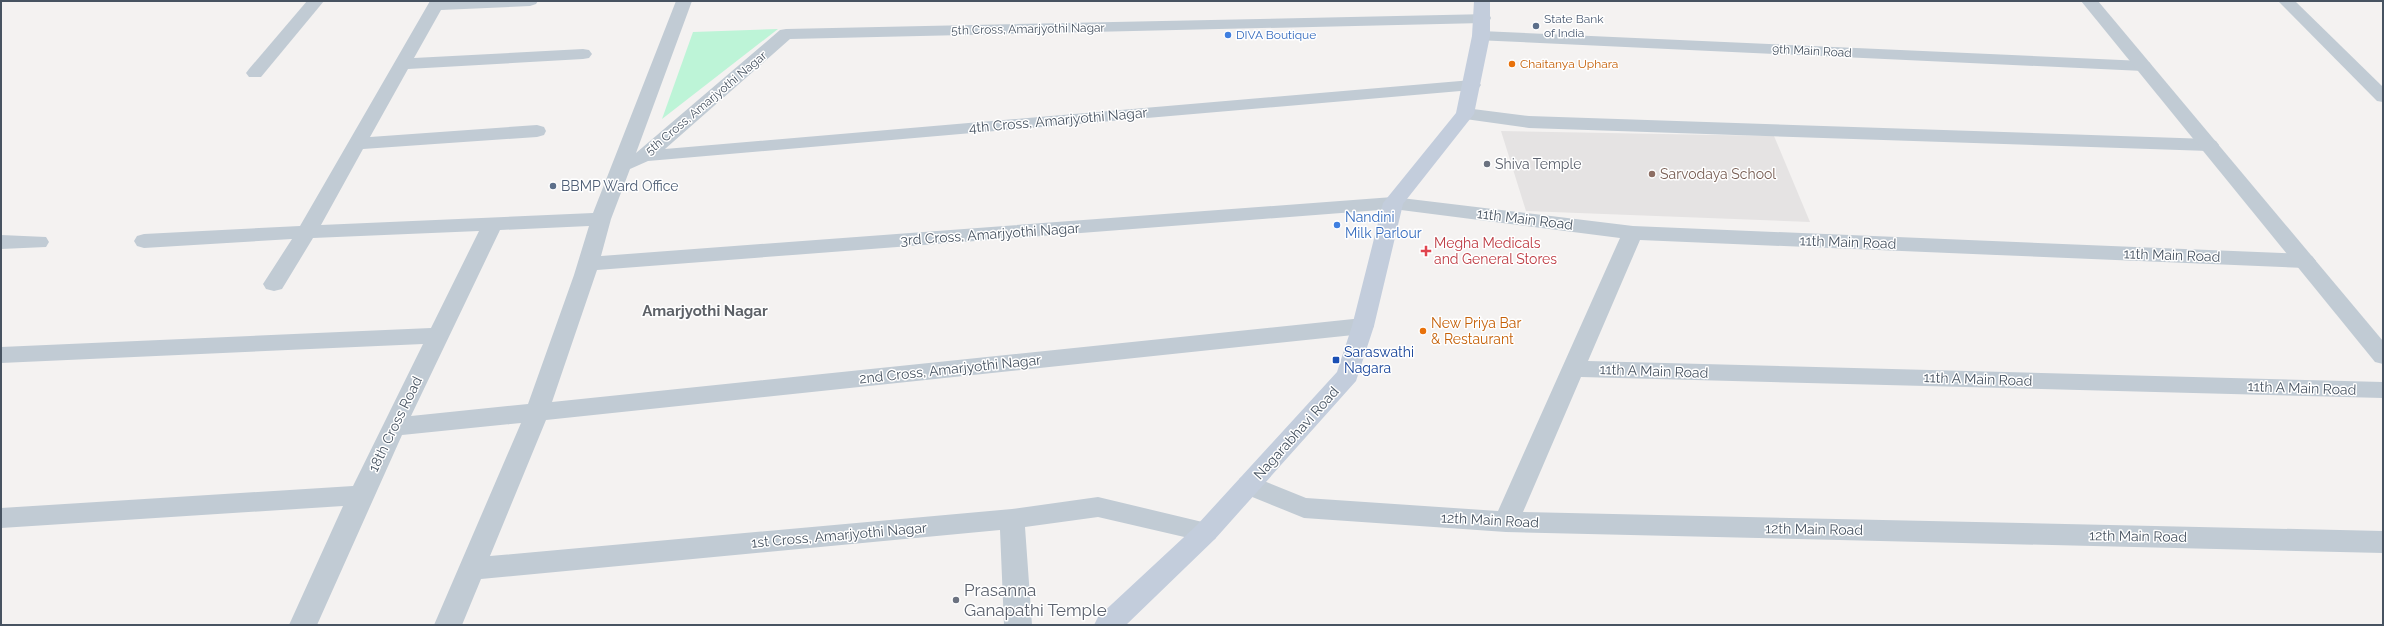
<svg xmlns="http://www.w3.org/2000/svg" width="2384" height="626" viewBox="0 0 2384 626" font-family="Raleway,sans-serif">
<rect width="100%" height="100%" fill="#f4f2f1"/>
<polygon fill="#e5e3e3" points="1501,131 1774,136 1810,222 1526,211"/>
<polygon fill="#bdf4d7" points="778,29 662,119 693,32"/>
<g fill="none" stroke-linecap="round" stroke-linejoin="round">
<g fill="#c1cbd4" fill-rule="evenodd">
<polygon points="307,1 324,1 261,77 249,77 246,73 249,69"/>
<path d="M430,1H538L536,4L530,6L441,10L414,58L583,49L589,50L592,54L589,58L583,59L408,69L370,137L537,125L544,127L546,131L544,135L537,137L363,149L321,225L593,213L676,1H692L636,153L780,30L786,29L1489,14L1491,18L1489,22L1483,23L790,39L665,149L1472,80L1478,81L1481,85L1478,89L1472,90L648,161L630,169L611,219L601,256L1393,197L1633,226L2305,254L2312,256L2316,261L2312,266L2305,268L1640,240L1588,361L2383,382V398L1581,377L1523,512L2383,531V553L1506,532L1304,518L1240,492L1236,485L1240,478L1249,475L1306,498L1498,511L1620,238L1393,209L597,270L552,402L1363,318L1371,321L1374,326L1371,331L1363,334L546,420L490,556L1012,509L1098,497L1215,525L1219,532L1215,539L1206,542L1098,517L1025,527L1032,625H1004L1000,530L481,579L462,625H434L521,423L402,435L317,625H289L343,506L1,528V508L353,486L423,344L1,363V347L431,328L479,231L313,238L282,289L274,291L266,289L263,284L292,239L144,248L137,246L134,241L137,236L144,234L300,226ZM589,226L574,275L528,404L411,416L500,230Z"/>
<polygon points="2278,1 2295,1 2383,87 2383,102 2377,101"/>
<polygon points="1481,31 2143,61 2149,62 2152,66 2149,70 2143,71 1475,40 1472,36 1475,32"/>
<polygon points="1465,108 1529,116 2209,139 2216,141 2219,145 2216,149 2209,151 1529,128 1458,118 1456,114 1458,110"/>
<polygon points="1,235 46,237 49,242 46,247 1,249"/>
</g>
<polygon fill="#c1cbd4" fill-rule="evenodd" points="2081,1 2098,1 2383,341 2383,364 2375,362"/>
<polygon fill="#c3cddc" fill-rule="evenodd" points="1474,1 1490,1 1490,36 1474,114 1403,204 1374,326 1356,381 1215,539 1126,625 1094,625 1098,617 1197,525 1337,372 1352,326 1383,203 1456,113 1472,36"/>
</g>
<g fill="#5c6f8a" stroke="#fff" stroke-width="1.5">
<circle cx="1536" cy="26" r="4"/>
<circle cx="553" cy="186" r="4"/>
</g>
<g fill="#3f7fe0" stroke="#fff" stroke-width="1.5">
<circle cx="1228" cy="35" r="4"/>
<circle cx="1337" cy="225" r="4"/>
</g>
<g fill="#e8710a" stroke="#fff" stroke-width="1.5">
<circle cx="1512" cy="64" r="4"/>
<circle cx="1423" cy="331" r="4"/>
</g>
<g fill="#6b7280" stroke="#fff" stroke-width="1.5">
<circle cx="1487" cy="164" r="4"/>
<circle cx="956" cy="600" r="4"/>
</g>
<circle fill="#8d6e63" stroke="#fff" stroke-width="1.5" cx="1652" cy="174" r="4"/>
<path fill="#e0444e" stroke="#fff" stroke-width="1.5" d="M1424 245h4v4h4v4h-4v4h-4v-4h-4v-4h4z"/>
<rect fill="#1a4fb4" stroke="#fff" stroke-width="1.5" x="1332" y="356" width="8" height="8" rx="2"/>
<g text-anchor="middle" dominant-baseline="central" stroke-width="3" stroke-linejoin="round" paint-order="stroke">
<g font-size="12" fill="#4e5e75" stroke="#fff" text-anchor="start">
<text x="1544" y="19">State Bank<tspan x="1544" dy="14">of India</tspan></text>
</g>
<g font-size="12" fill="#475361" stroke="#fff">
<text transform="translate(1028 29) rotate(-1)">5th Cross, Amarjyothi Nagar</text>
<text transform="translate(1812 51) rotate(3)">9th Main Road</text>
<text transform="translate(706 103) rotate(-40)">5th Cross, Amarjyothi Nagar</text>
</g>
<g font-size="12" fill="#366cbe" stroke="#fff" text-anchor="start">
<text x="1236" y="35">DIVA Boutique</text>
</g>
<g font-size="12" fill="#c56008" stroke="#fff" text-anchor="start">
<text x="1520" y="64">Chaitanya Uphara</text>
</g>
<g font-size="14" fill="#475361" stroke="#fff">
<text transform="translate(1058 120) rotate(-5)">4th Cross, Amarjyothi Nagar</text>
<text transform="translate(1525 219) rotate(7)">11th Main Road</text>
<text transform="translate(990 234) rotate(-4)">3rd Cross, Amarjyothi Nagar</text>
<text transform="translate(1848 242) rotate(2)">11th Main Road</text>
<text transform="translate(2172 255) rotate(2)">11th Main Road</text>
<text transform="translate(950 369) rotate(-6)">2nd Cross, Amarjyothi Nagar</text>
<text transform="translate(1654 371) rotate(2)">11th A Main Road</text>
<text transform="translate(1978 379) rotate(2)">11th A Main Road</text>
<text transform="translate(2302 388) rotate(2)">11th A Main Road</text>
<text transform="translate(395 424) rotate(-64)">18th Cross Road</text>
<text transform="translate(1296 433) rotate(-48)">Nagarabhavi Road</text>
<text transform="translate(1490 520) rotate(3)">12th Main Road</text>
<text transform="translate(1814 529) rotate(1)">12th Main Road</text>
<text transform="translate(839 535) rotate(-5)">1st Cross, Amarjyothi Nagar</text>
<text transform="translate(2138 536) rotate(1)">12th Main Road</text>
</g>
<g font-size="14" fill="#5b616d" stroke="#fff" text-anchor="start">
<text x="1495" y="164">Shiva Temple</text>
</g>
<g font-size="14" fill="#785e54" stroke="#fff" text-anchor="start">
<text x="1660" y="174">Sarvodaya School</text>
</g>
<g font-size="14" fill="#4e5e75" stroke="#fff" text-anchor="start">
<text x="561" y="186">BBMP Ward Office</text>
</g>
<g font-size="14" fill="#366cbe" stroke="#fff" text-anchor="start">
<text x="1345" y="217">Nandini<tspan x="1345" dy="16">Milk Parlour</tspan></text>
</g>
<g font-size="14" fill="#be3a42" stroke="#fff" text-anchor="start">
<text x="1434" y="243">Megha Medicals<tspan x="1434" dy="16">and General Stores</tspan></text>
</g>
<g font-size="14" fill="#c56008" stroke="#fff" text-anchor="start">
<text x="1431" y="323">New Priya Bar<tspan x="1431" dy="16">&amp; Restaurant</tspan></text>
</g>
<g font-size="14" fill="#164399" stroke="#fff" text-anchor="start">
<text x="1344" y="352">Saraswathi<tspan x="1344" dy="16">Nagara</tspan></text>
</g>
<g font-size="15" font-weight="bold" fill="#5d6167" stroke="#fff">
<text x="705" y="311">Amarjyothi Nagar</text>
</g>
<g font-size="17" fill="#5b616d" stroke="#fff" text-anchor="start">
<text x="964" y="590">Prasanna<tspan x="964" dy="20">Ganapathi Temple</tspan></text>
</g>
</g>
<rect width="2384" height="626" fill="none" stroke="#475361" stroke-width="4"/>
</svg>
